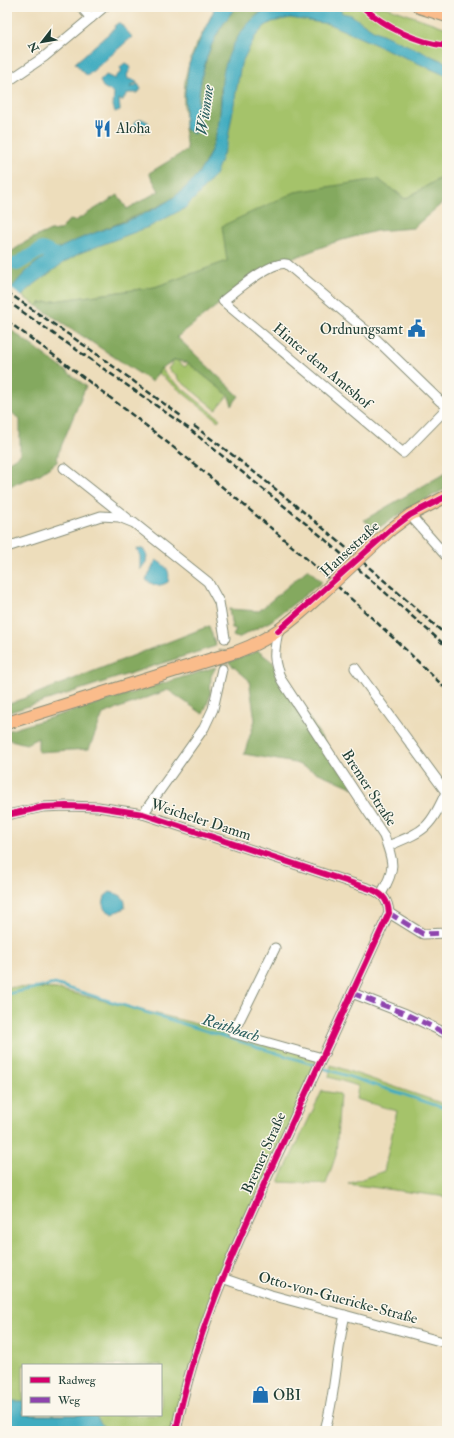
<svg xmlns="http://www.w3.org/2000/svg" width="454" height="1438" viewBox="0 0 454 1438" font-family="'IM FELL Double Pica',serif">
<rect width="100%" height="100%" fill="#fbf7ec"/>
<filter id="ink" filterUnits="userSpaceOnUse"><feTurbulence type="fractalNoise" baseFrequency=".025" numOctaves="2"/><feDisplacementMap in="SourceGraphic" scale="8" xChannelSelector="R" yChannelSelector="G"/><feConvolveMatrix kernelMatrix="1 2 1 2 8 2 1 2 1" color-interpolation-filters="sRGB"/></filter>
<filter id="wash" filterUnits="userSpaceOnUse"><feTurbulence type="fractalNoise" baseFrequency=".012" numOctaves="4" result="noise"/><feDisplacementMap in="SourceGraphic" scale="16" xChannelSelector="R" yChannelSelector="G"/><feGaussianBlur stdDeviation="0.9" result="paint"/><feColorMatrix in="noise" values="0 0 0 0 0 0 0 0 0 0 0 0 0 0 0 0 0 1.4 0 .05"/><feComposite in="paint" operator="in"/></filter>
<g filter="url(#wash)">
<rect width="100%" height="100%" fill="#edddbb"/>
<g fill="#a5c36b" stroke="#628050" fill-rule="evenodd">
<path d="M212,7H386L447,28V174L405,199L396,191L228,261L155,287L40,303L37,306L7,286V255C22,244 42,230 61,230L69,220L77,222L127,210L161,191L188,150C185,123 180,91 189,64C194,46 206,28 214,10Z"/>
<polygon points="175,359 185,367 188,363 228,395 216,410 178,379 177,376 168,369"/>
<polygon points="161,368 167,376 220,419 218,421 158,373"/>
<path d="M7,987L57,989L233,1033L322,1058L222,1278L176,1431H7ZM23,1365H161V1415H23Z"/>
<polygon points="331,1065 447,1105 447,1197 348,1184 384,1171 397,1111 356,1099 358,1086 329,1077"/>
<polygon points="322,1091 340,1094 336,1155 326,1184 279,1182"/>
</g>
<g fill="#84a95f" stroke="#52734a">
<path d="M236,7H270L259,13L221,86L220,117L213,146L203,167L189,185L171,200L157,207L57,249L36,264L11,289L7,286V255C22,244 42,230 61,230L69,220L75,221L118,195L127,209L159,191L149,173L187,150L184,128L194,134C201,81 200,50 236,7Z"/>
<polygon points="447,174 447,199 413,228 376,231 335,242 278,264 223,301 177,337 239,396 232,405 228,395 188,363 175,360 161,368 152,382 37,306 40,303 155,287 227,261 222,226 295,192 378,179 405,199"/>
<polygon points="7,327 86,386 58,454 57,462 40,474 7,487 7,463 20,455 20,420 7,408"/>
<polygon points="447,472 447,488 408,509 375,530 364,520"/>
<polygon points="308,569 322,582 271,621 238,638 233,636 236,629 232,628 229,609 259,611"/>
<polygon points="209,626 216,646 7,713 7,705"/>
<polygon points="258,651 274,663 354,788 295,763 244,754 255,720 249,680 228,662"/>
<polygon points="216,667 211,676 210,697 203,714 168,690 103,714 89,749 38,752 38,738 26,744 7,739 7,731"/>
</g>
<g fill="#41acc0" stroke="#30747a">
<path d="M212,7H236C200,50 201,81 194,134L185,129V92L189,64L214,10Z"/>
<path d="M270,7H315L328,10V7H339L342,13L351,15L373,30L447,63V76L329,24L290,18L272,22L265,26L255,37L241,64L227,144L215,175L197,196L185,208L151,226L80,253L63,263L27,290L7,317V294C17,281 29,267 43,258C91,225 160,223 197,175C213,155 220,127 221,101C222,92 221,83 223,74C229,46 245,20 270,7Z"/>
<polygon points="118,23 120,23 132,37 87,76 75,63 115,28 114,26"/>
<polygon points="125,63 128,64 131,68 127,75 128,79 135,80 137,83 133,84 130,88 138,84 141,89 138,93 128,93 122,101 119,99 120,110 115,112 113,106 114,93 103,87 100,81 106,75 115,79 116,76 122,72 120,67"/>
<path d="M142,119L148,122L149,125L146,131C139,134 139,129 134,125V122Z"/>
<polygon points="137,549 143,549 147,555 146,562 140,570 140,556"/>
<path d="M156,560C166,566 171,570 168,582C159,587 154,586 146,580Z"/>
<path d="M110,892C121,895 126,896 125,908L112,914L105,910L103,905L105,896Z"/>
<polygon points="7,1401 23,1401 23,1415 95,1415 103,1426 103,1431 7,1431"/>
</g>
<polygon fill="#edddbb" points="10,288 24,298 7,319 7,291"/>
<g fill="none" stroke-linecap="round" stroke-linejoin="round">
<g stroke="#41acc0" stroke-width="2.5">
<polyline points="7,994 55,984 315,1065"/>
<polyline points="320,1067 447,1109"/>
</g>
<polyline stroke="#41acc0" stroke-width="14" points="17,264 42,249 56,255"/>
</g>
</g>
<g filter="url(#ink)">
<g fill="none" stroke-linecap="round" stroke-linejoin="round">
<polyline stroke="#c4bda0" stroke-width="9" stroke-dasharray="9 4.5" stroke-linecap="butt" points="222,669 225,638"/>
<defs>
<g id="minor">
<polyline points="81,7 91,18"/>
<polyline points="7,82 44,57 104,7"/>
<path d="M447,406L440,401L376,339L287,264C271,260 236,291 223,301L403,453L447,408"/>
<polyline points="64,468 127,518"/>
<polyline points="410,515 447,557"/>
<polyline points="7,547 101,516 119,517 134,523 208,582 219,602 225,638"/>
<path d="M278,631C274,652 272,661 282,681L384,836C394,863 396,869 381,894"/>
<polyline points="355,668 446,792"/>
<polyline points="143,814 204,728 213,709 222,669"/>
<path d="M7,815L43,807L66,806L98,807L143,814L373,890C384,895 388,901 389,913C350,996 312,1079 274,1162C233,1252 195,1333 176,1431"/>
<path d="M388,846C426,830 430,829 447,790"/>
<polyline points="389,913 423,934 447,933"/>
<polyline points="275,948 233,1033 322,1058"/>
<polyline points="352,993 406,1014 447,1034"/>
<polyline points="222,1278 271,1295 447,1343"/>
<path d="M326,1426C336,1390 336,1352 345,1315"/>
</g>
<g id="major">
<polyline points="419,7 447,16"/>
<polyline points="390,530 410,515 447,496"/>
<path d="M236,652C270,640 291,622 317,598"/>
<polyline points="7,723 212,659"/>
</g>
</defs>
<use href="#minor" stroke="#868d78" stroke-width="11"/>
<use href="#major" stroke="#868d78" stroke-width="14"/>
<use href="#minor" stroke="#fff" stroke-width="9"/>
<use href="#major" stroke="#fabc8b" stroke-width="12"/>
<g stroke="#1f3d34" stroke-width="2.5" stroke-dasharray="6 3" stroke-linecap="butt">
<polyline points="7,292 91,350 181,416"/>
<polyline points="7,301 188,428 321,536 447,647"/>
<path d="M7,321C162,433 311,555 447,690"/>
<path d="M194,426C282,491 365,563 447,636"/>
</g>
<defs>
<g id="major-bridge">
<polyline points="317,598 390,530"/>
<polyline points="212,659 236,652"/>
</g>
</defs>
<use href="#major-bridge" stroke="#868d78" stroke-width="14" stroke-linecap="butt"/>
<use href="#major-bridge" stroke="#fabc8b" stroke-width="12"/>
<g stroke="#8e44ad" stroke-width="5" stroke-dasharray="10 5" stroke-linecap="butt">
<polyline points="389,913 423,934 447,933"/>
<polyline points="352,993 406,1014 447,1034"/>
</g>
<defs>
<g id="cycleway">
<path d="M363,7C384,27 418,43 447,46"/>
<polyline points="278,631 390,530 410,515 447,496"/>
<path d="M7,815L43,807L66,806L98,807L143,814L373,890C384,895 388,901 389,913C350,996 312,1079 274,1162C233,1252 195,1333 176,1431"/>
</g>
</defs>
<use href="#cycleway" stroke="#fbf7ec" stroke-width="8"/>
<use href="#cycleway" stroke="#d6006c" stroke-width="6"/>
</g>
</g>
<defs>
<symbol id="restaurant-bare" viewBox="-9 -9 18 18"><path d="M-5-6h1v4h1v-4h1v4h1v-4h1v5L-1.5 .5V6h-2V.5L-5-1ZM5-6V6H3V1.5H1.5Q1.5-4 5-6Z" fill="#1f6fb2" stroke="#fbf7ec" stroke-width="2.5" paint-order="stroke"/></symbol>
<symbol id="civic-bare" viewBox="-9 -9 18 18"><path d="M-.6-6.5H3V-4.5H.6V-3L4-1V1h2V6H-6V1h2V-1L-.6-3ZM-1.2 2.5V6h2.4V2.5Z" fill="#1f6fb2" stroke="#fbf7ec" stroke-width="2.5" paint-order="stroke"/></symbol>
<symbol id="shop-bare" viewBox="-9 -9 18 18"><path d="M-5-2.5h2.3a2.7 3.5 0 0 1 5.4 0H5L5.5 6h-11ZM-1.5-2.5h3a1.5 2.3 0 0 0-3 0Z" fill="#1f6fb2" stroke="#fbf7ec" stroke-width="2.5" paint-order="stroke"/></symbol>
</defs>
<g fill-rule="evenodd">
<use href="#restaurant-bare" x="90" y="116" width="25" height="25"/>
<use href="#civic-bare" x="404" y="316" width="25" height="25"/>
<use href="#shop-bare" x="248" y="1382" width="25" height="25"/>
</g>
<g text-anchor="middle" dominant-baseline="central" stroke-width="3" stroke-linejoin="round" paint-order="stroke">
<g font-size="15" fill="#1f3d34" stroke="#fbf7ec" text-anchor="start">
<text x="116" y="128">Aloha</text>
<text x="403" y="329" text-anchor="end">Ordnungsamt</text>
<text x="273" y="1395">OBI</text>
</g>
<g font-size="15" fill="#1f3d34" stroke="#fbf7ec">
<text transform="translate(322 366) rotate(40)">Hinter dem Amtshof</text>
<text transform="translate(350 549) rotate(-43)">Hansestraße</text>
<text transform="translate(369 788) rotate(57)">Bremer Straße</text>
<text transform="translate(201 820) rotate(18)">Weicheler Damm</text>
<text transform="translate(264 1153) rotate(-66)">Bremer Straße</text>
<text transform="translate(338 1298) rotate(15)">Otto-von-Guericke-Straße</text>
</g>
<g font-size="16" font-style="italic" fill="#295e5e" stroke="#fbf7ec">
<text transform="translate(205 110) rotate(-82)">Wümme</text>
<text transform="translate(231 1028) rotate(18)">Reithbach</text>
</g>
</g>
<rect width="454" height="1438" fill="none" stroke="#fbf7ec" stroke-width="24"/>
<rect x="22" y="1364" width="140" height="52" fill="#fbf7ec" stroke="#a3ada2"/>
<rect x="30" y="1377" width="20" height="6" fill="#d6006c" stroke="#a3ada2"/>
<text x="58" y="1384" font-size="12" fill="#1f3d34">Radweg</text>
<rect x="30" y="1397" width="20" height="6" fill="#8e44ad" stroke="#a3ada2"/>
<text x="58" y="1404" font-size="12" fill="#1f3d34">Weg</text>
<g transform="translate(42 42) rotate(239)" stroke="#fbf7ec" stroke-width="3" paint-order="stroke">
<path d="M0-3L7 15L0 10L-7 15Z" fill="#1f3d34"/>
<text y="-6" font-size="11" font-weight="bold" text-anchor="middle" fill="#1f3d34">N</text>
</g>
</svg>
